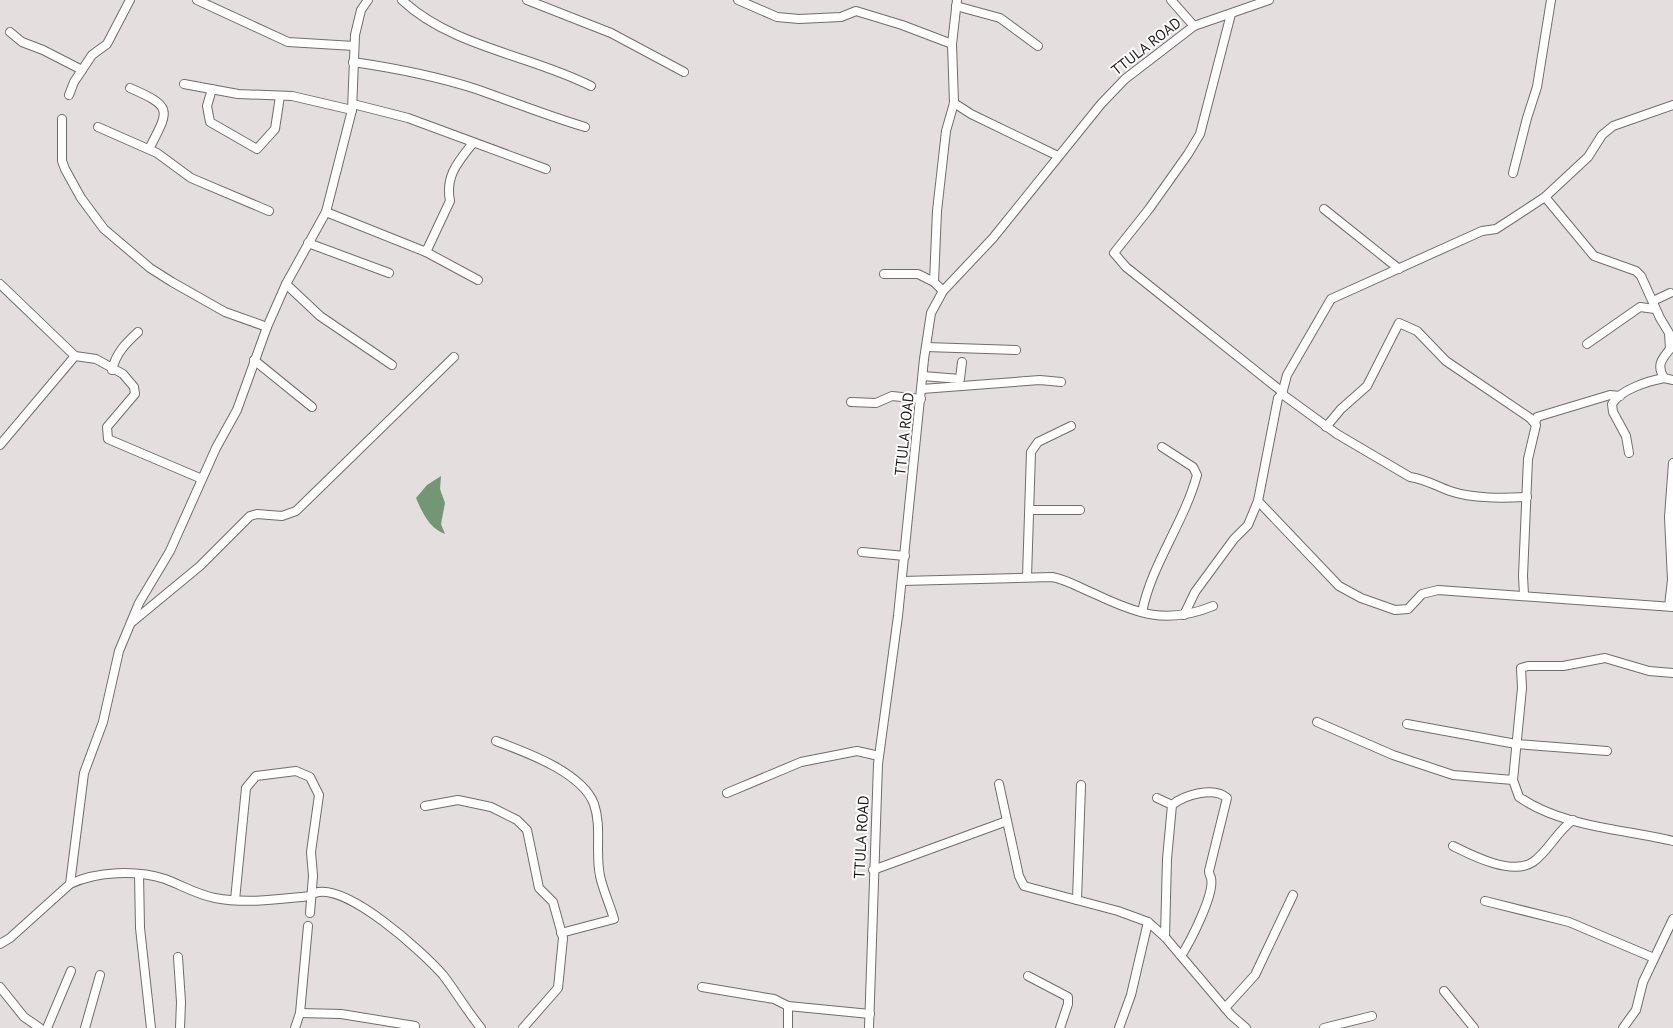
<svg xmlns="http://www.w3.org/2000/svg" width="1673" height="1028" viewBox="0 0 1673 1028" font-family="'PT Sans',sans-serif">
<rect width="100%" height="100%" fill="#e4dede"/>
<path fill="#739775" d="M441,476L440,489L445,503L441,524L445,534C429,528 422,512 416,498L427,485Z"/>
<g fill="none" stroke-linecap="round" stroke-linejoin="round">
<defs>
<g id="street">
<polyline points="197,0 288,42 354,46"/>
<path d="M402,0C452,47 530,55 591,86"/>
<polyline points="527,0 611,33 684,72"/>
<polyline points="738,0 777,17 799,19 841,17 856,11 902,25 952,44"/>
<polyline points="1171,0 1194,26"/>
<polyline points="956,6 1000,18 1038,46"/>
<polyline points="1231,14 1200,134 1188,154 1149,209 1114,253 1126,267 1281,391"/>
<polyline points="10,32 22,42 43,50 82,70"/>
<path d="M353,62C394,68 436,76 476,89C513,102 548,116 585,127"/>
<polyline points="184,84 238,94 292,96 352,110"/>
<path d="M130,88C174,107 169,110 149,149"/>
<polyline points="212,89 207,106 210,122 257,149 275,129 280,96"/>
<polyline points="69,95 74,82 92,55 107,44 130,0"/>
<polyline points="954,103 971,114 1058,156"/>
<polyline points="353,104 408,118 546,169"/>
<path d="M1673,105L1613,126L1602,135L1588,157L1545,197L1594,256L1636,271L1641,276L1660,318L1669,333L1670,349C1662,359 1656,365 1664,378L1673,380"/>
<polyline points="62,119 62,161 65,169 81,198 104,229 150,268 172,282 225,312 267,327"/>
<polyline points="98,127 157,153 191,178 269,211"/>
<polyline points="1513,173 1527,118 1537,87 1551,0"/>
<polyline points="1324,209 1399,269"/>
<path d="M326,212L426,252L450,201C445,176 458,162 473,143"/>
<polyline points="308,243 389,273"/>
<polyline points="426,252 478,280"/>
<polyline points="884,274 918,274 934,282"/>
<polyline points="0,284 75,356 96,359 123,374 134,387 135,394 107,427 108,439 202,479"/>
<polyline points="286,284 320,316 392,365"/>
<polyline points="943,291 934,282 937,211 946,131 954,103 952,44 957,0"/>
<polyline points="1653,301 1670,293"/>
<polyline points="1587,344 1640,307 1655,309"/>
<polyline points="926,347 1016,350"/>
<polyline points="254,360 312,407"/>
<path d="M112,370C116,353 126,343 138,332"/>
<polyline points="923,376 960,379 962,362"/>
<polyline points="922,389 1040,380 1061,382"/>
<path d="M1282,394L1337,434L1410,477C1425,479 1436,486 1450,491C1473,499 1503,498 1527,497"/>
<polyline points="851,402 876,403 892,396 921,399"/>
<polyline points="1535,423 1537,417 1610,395 1620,396"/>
<polyline points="1326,427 1341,409 1367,386 1399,323 1417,331 1446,361 1530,418 1536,425 1528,459 1523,576 1524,595"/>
<polyline points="0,445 75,356"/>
<path d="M1629,453L1626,436L1613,412L1612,404C1621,389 1649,381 1664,378"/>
<polyline points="1673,463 1669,517 1672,580 1669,606 1673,607"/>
<polyline points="1258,501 1339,586 1361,598 1395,610 1408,609 1422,594 1438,590 1673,607"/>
<polyline points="1031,510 1080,510"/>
<polyline points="862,552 905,556"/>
<polyline points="1027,577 1031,452 1038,442 1071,426"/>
<path d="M902,581L1052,577C1068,580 1080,588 1095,594C1137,614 1167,625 1213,606"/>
<path d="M1142,612C1152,563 1184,523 1197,475L1193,467L1162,447"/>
<polyline points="1184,615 1195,592 1234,539 1248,525 1258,501 1278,398 1282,394 1287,375 1331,299 1482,231 1496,229 1545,197"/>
<polyline points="131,623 200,566 250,516 257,514 282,516 296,511 454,357"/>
<path d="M1673,673L1649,671L1605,658L1563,666H1528L1521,668L1522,688L1513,780L1519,797C1562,827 1623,829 1673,841"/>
<polyline points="1317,722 1393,755 1453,775 1513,780"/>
<polyline points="1407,724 1516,744 1607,751"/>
<path d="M496,741C525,752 582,772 594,804C602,827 595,852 600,876C603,890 610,905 614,919L561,933"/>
<polyline points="999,784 1019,876 1024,886 1118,911 1148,922 1165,937 1231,1015 1246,1028"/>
<polyline points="727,793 801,762 857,751 879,756"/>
<polyline points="1157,798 1172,805 1167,859 1165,937"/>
<path d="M1172,805C1184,795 1214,786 1227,798L1209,871C1209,873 1210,876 1211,878C1215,894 1190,942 1181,956"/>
<polyline points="425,806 458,800 491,807 517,820 527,830 539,888 553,902 563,938 558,988 523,1028"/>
<path d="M1453,846C1473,856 1512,876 1533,862C1548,852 1557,831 1573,820"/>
<polyline points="873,870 1007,821"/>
<polyline points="139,874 140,928 151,1028"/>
<path d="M70,884C97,871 137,870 165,879C181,885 198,895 215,898C246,904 280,899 311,896"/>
<path d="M315,893C346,882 423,952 443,975C456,992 467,1011 481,1028"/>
<polyline points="235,900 246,788 256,776 296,771 310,777 319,795 311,852 313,876 310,913"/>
<polyline points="1077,900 1081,785"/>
<polyline points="1485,901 1569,922 1654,958"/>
<polyline points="0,944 10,938 70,884 84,773 103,722 119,651 139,603 170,551 216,448 237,410 267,327 286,284 326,212 352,110 355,35 361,10 368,0"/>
<polyline points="178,957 181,1002 180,1028"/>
<polyline points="1028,976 1068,997 1068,1004 1060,1028"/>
<polyline points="0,987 24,1017 40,1028"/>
<polyline points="702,987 774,999 788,1006 870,1014"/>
<polyline points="1444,991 1474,1028"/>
<polyline points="788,1006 788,1028"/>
<polyline points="1225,1008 1255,975 1293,895"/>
<polyline points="300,1013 341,1014 415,1026"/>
<polyline points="47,1028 71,971"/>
<polyline points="85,1028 100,975"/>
<polyline points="295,1028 300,1013 308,926"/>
<polyline points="869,1028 878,764 898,616 924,359 931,313 943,291 993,238 1101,104 1125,79 1194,26 1269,0"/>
<polyline points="1119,1028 1131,995 1148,922"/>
<polyline points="1324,1028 1372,1016"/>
<polyline points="1623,1028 1636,1010 1643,982 1673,919"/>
</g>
</defs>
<use href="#street" stroke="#716d6d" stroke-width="10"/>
<use href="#street" stroke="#fff" stroke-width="8"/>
</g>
<g text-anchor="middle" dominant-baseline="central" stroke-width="4" stroke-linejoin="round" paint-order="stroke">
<g font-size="15" fill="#1f1d1d" stroke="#fff">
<text transform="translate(1146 46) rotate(-38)">TTULA ROAD</text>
<text transform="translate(904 434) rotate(-84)">TTULA ROAD</text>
<text transform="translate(861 837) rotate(-87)">TTULA ROAD</text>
</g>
</g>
</svg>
